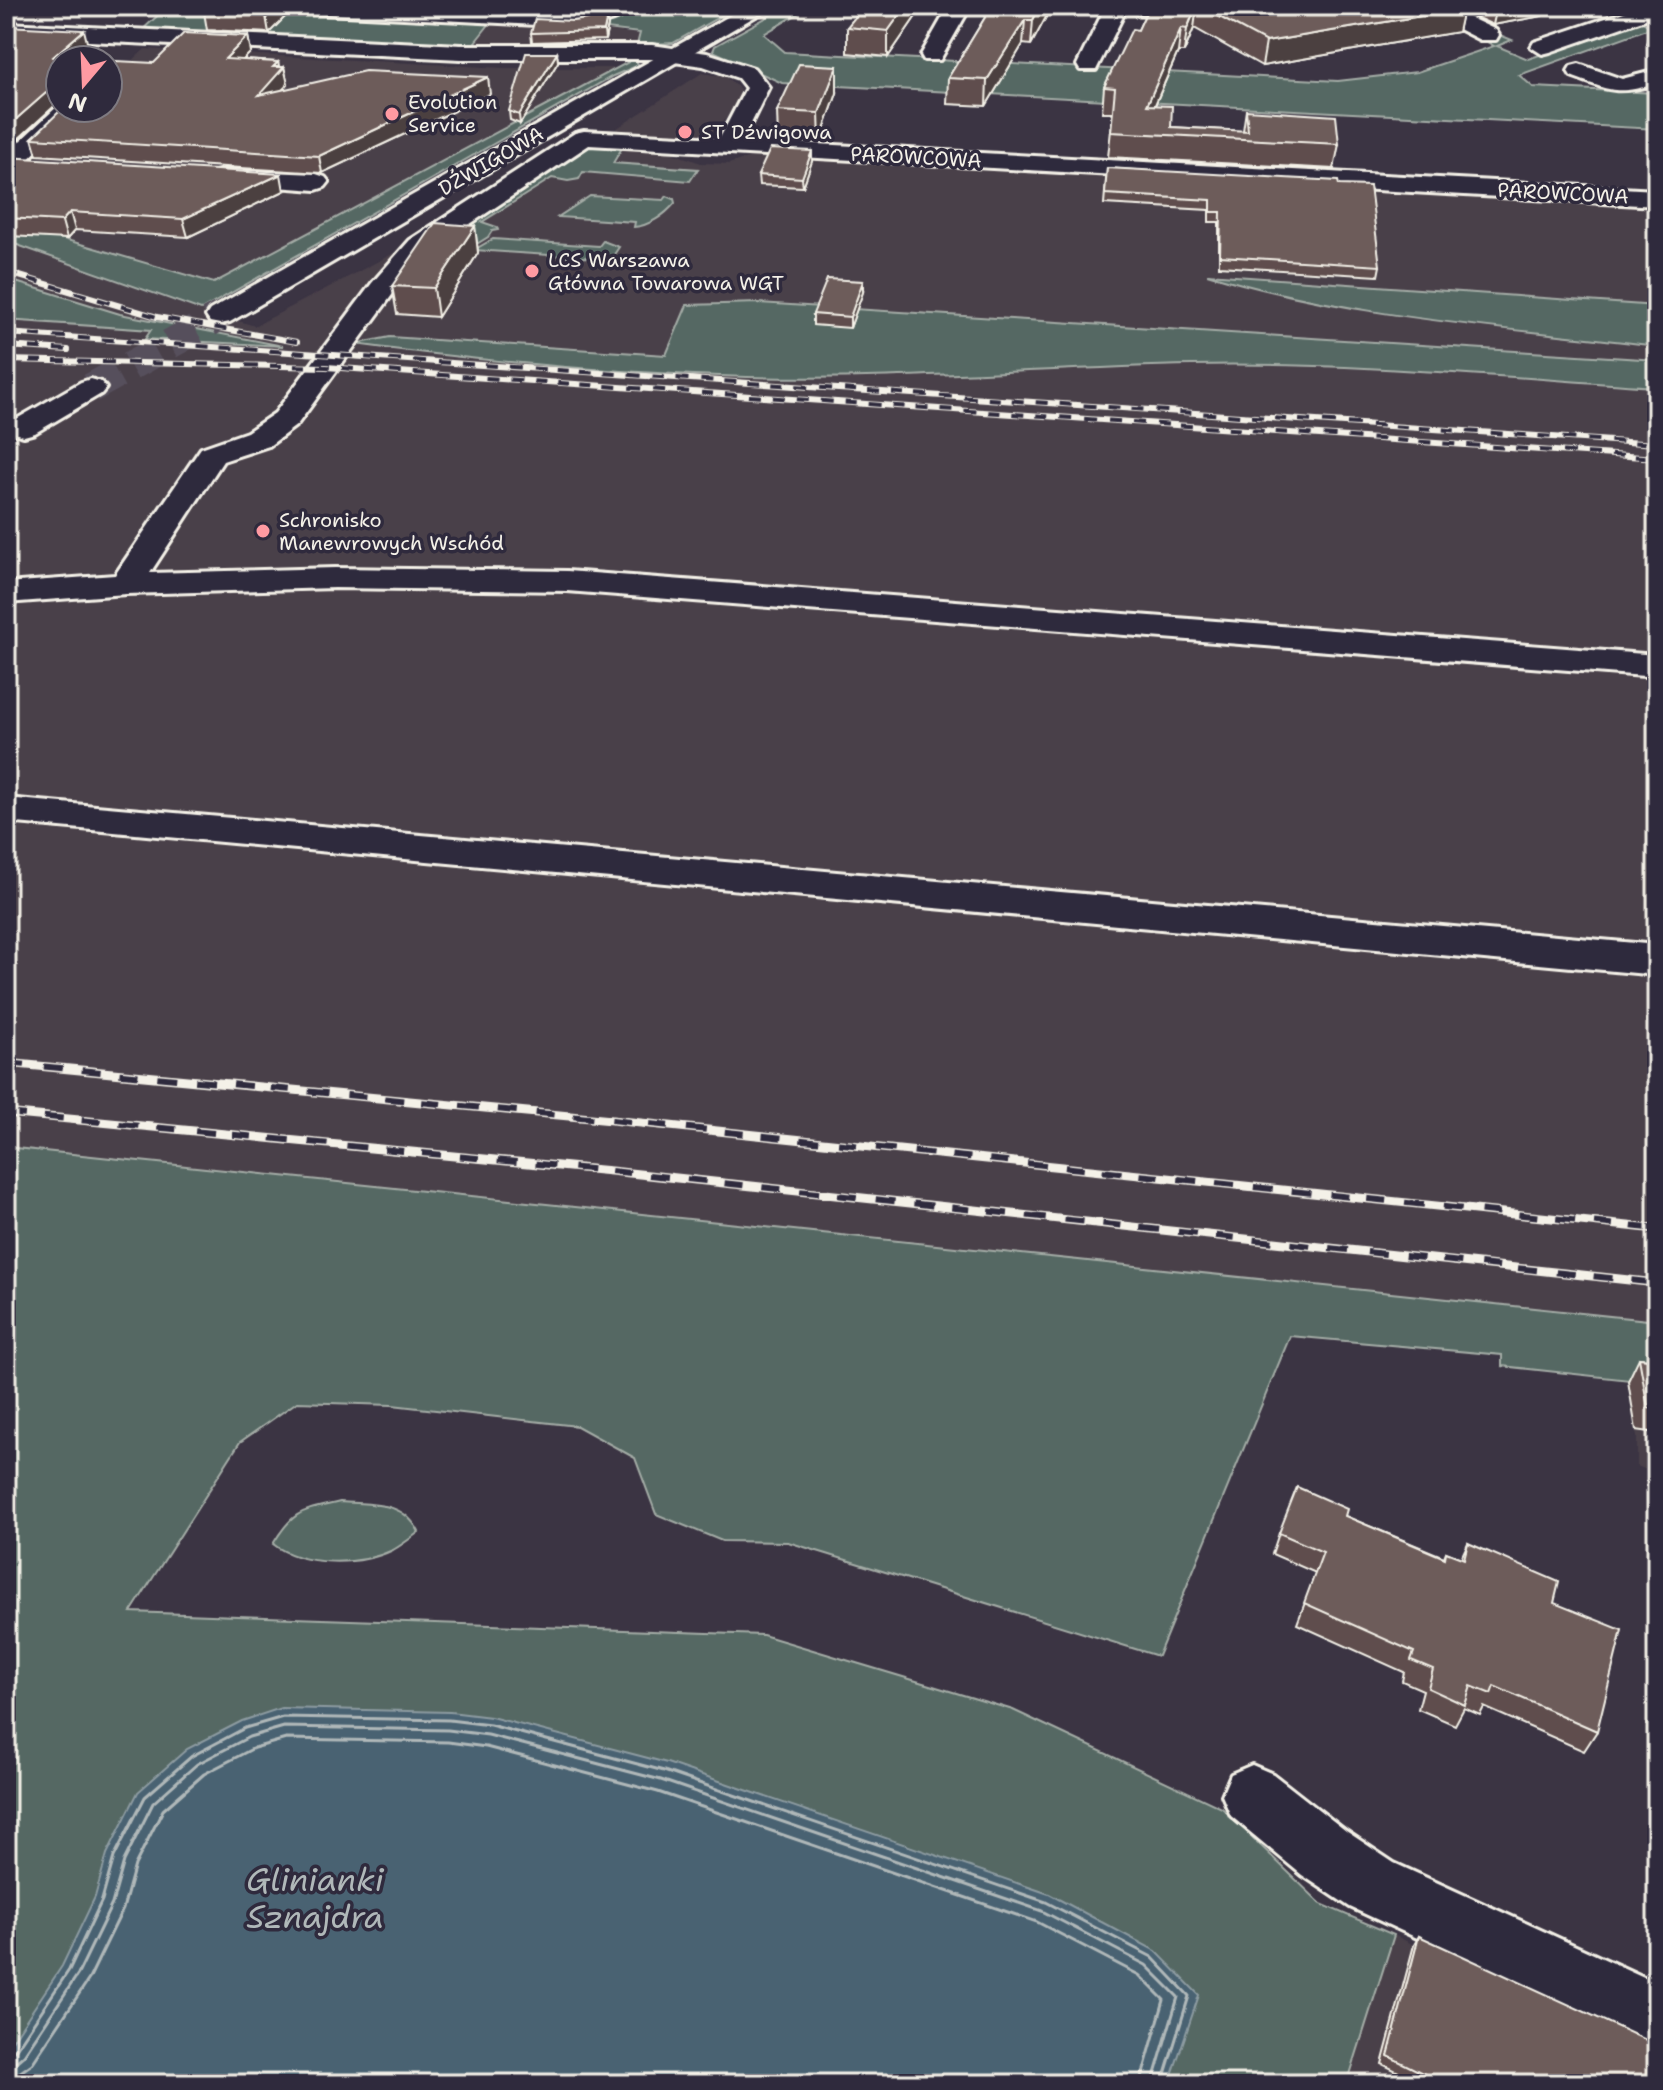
<svg xmlns="http://www.w3.org/2000/svg" width="1663" height="2090" viewBox="0 0 1663 2090" font-family="'Shantell Sans',sans-serif">
<rect width="100%" height="100%" fill="#3b3443"/>
<filter id="ink" filterUnits="userSpaceOnUse"><feTurbulence type="fractalNoise" baseFrequency=".0125" numOctaves="2"/><feDisplacementMap in="SourceGraphic" scale="16" xChannelSelector="R" yChannelSelector="G"/><feConvolveMatrix kernelMatrix="1 2 1 2 8 2 1 2 1" color-interpolation-filters="sRGB"/></filter>
<g filter="url(#ink)">
<g fill="#4a404a">
<polygon points="491,22 622,29 622,33 641,33 637,45 471,47"/>
<polygon points="145,49 504,68 618,68 214,283 67,239 9,236 17,226 6,226 6,172 288,189 317,176 27,157 82,108 108,108 108,84"/>
<polygon points="702,73 726,77 740,89 739,99 710,141 605,136"/>
<polygon points="590,146 666,151 701,163 729,164 753,156 1657,208 1657,1321 6,1147 6,241 178,303 255,326 411,244 460,229"/>
<polygon points="1628,1381 1657,1383 1657,1474 1637,1466 1637,1437"/>
<polygon points="1394,1935 1414,1945 1657,2084 1347,2084"/>
</g>
<g fill="#546863" stroke="#a4aca6" stroke-width="2">
<polygon points="168,6 234,6 230,29 223,32 141,31"/>
<polygon points="639,6 738,6 673,43 637,45 640,33 598,28"/>
<polygon points="787,6 811,6 764,34 785,52 1338,81 1417,72 1494,46 1480,38 1500,35 1512,40 1497,46 1528,59 1640,21 1653,27 1519,75 1533,87 1657,93 1657,129 782,83 713,51 715,46"/>
<polygon points="279,10 491,22 471,47 267,37 258,31"/>
<polygon points="634,59 639,65 613,76 201,310 6,241 6,226 19,226 214,283"/>
<polygon points="590,146 622,148 613,163 698,169 690,181 583,172 579,179 568,181 552,178 482,222 497,227 498,230 492,231 488,237 467,250 460,229"/>
<path d="M590,196L664,200L667,196L674,199L675,203C665,215 649,226 634,227L635,222L558,217Z"/>
<polygon points="493,239 599,246 603,241 619,247 611,259 474,250"/>
<path d="M1207,274L1657,306V346C1508,328 1350,318 1207,274Z"/>
<polygon points="6,279 120,314 283,346 145,339 151,330 6,320"/>
<path d="M759,303L1657,360V387C1503,377 1347,362 1192,365C1044,368 896,381 747,377C616,373 485,362 355,344L390,337L666,355L687,305Z"/>
<polygon points="6,1147 1657,1321 1657,1383 1502,1366 1502,1355 1290,1336 1158,1656 788,1542 722,1541 656,1514 635,1458 577,1426 392,1405 297,1402 240,1442 131,1612 763,1635 1013,1710 1222,1808 1321,1904 1394,1935 1347,2084 6,2084"/>
<path d="M340,1502C372,1505 403,1500 419,1532C411,1538 402,1545 393,1550C360,1566 302,1567 273,1544C294,1509 302,1511 340,1502Z"/>
</g>
<polygon fill="#496272" stroke="#8d9ba1" stroke-width="2" points="281,1708 450,1712 491,1717 667,1763 1049,1894 1156,1951 1199,1995 1169,2084 6,2084 6,2050 62,1966 95,1897 107,1854 138,1792 187,1749 242,1721"/>
<g fill="none" stroke-linecap="round" stroke-linejoin="round">
<g stroke="#b0b8b9" stroke-width="3">
<polyline points="6,2053 16,2049 69,1970 102,1900 114,1857 145,1797 192,1756 245,1728 283,1717 449,1720 490,1725 664,1771 1046,1902 1152,1957 1189,1996 1162,2084"/>
<polyline points="6,2063 17,2061 24,2055 78,1974 112,1904 124,1861 153,1803 197,1764 249,1737 284,1727 448,1730 488,1735 661,1780 1042,1911 1146,1965 1178,1997 1152,2084"/>
<polyline points="6,2075 19,2073 32,2064 89,1979 123,1909 135,1865 163,1810 204,1774 254,1748 286,1739 448,1742 486,1747 658,1792 1037,1922 1139,1975 1164,2000 1140,2084"/>
</g>
<polyline stroke="#57505c" stroke-width="30" stroke-dasharray="30 15" stroke-linecap="butt" points="91,388 220,316"/>
<defs>
<g id="minor">
<path d="M277,6H410L574,15L591,13L606,6H635C621,22 594,26 574,27L288,12Z"/>
<polygon points="949,6 971,6 940,60 924,60 921,55"/>
<polygon points="1106,6 1202,6 1217,8 1220,13 1209,19 1125,12 1096,70 1080,70 1077,65"/>
<polygon points="1417,6 1445,6 1496,30 1499,35 1496,40 1480,40 1421,10"/>
<polygon points="1642,6 1657,6 1657,15 1550,52 1542,54 1531,47 1534,42"/>
<polygon points="6,23 461,45 652,45 707,53 754,68 769,87 743,140 1657,190 1657,206 589,145 428,252 392,295 297,425 269,446 223,461 150,573 335,568 567,571 1657,655 1657,677 567,591 335,588 126,594 6,603 6,583 115,575 201,448 247,432 275,413 372,283 410,240 575,133 584,131 720,138 746,88 738,78 703,66 652,59 461,59 6,37"/>
<path d="M1579,64L1622,79L1657,70V84C1613,95 1612,91 1571,76L1568,71L1571,66Z"/>
<polygon points="60,104 60,108 81,108 18,169 6,171 6,154"/>
<polygon points="224,170 316,174 325,177 329,182 325,187 316,190 215,182 212,177 215,172"/>
<polygon points="6,798 1657,945 1657,975 6,822"/>
<polygon points="1252,1765 1273,1774 1346,1831 1394,1863 1657,1983 1657,2052 1591,2018 1350,1907 1302,1875 1231,1816 1222,1795 1231,1774"/>
</g>
<g id="major">
<polygon points="747,6 773,6 230,322 220,324 210,322 206,316 210,310"/>
<polygon points="91,379 101,382 106,388 101,394 35,433 24,436 13,433 9,427 13,421 81,382"/>
</g>
</defs>
<use href="#minor" stroke="#f4f1e8" stroke-width="6"/>
<use href="#major" stroke="#f4f1e8" stroke-width="6"/>
<use href="#minor" fill="#2f2a3d" fill-rule="evenodd"/>
<use href="#major" fill="#2f2a3d" fill-rule="evenodd"/>
<defs>
<g id="rail-far1">
<polyline points="6,272 157,317 297,342"/>
<polyline points="6,333 1657,444"/>
<polyline points="6,346 68,350"/>
<polyline points="6,360 326,367 1657,458"/>
</g>
<g id="rail">
<polyline points="6,1063 612,1120 1657,1229"/>
<polyline points="6,1113 611,1171 1657,1283"/>
</g>
</defs>
<use href="#rail-far1" stroke="#f4f1e8" stroke-width="6"/>
<use href="#rail" stroke="#f4f1e8" stroke-width="9"/>
<use href="#rail-far1" stroke="#2f2a3d" stroke-width="4" stroke-dasharray="12" stroke-linecap="butt"/>
<use href="#rail" stroke="#2f2a3d" stroke-width="6" stroke-dasharray="19" stroke-linecap="butt"/>
</g>
<g fill="#5e4e4d" stroke="#f4f1e8" stroke-width="2">
<polygon points="203,6 285,6 287,15 269,33 207,30"/>
<polygon points="541,6 602,6 590,10 541,10"/>
<polygon points="923,6 888,57 847,53 847,27"/>
<polygon points="992,6 1052,6 1031,45 1023,44 986,106 947,104 948,78"/>
<polygon points="1149,6 1544,6 1542,16 1493,25 1462,11 1458,32 1262,66 1194,28 1184,52 1178,52 1155,105 1171,127 1243,131 1246,110 1339,144 1334,169 1108,157 1113,112 1102,112 1104,87 1138,30"/>
<polygon points="1657,17 1657,47 1646,44 1654,18"/>
<polygon points="608,25 605,40 532,42 531,33"/>
<polygon points="6,26 88,46 60,60 60,101 6,150"/>
<polygon points="248,36 251,52 243,60 278,62 279,67 284,67 288,84 282,89 490,94 322,173 37,155 32,138 154,63"/>
<polygon points="557,53 558,62 520,124 510,120 509,111"/>
<polygon points="837,93 820,141 778,139 777,111"/>
<polygon points="812,151 812,161 803,187 759,185 758,175"/>
<polygon points="6,157 284,191 188,237 75,230 67,239 9,236 6,226"/>
<polygon points="1107,168 1339,185 1380,266 1378,276 1219,266 1219,222 1209,222 1209,210 1104,204"/>
<polygon points="475,226 478,253 438,317 397,314 392,286"/>
<polygon points="863,292 850,328 813,325 813,314"/>
<polygon points="1639,1358 1657,1360 1657,1433 1636,1430 1628,1381"/>
<polygon points="1345,1516 1444,1557 1446,1552 1461,1558 1468,1543 1554,1603 1597,1731 1584,1751 1484,1707 1480,1715 1464,1708 1455,1725 1418,1709 1423,1690 1402,1681 1404,1672 1297,1624 1316,1573 1272,1554 1279,1533"/>
<polygon points="1419,1936 1657,2084 1423,2084 1382,2064 1414,1945"/>
</g>
<g fill="#4c403f" stroke="#f4f1e8" stroke-width="2">
<polygon points="269,6 285,6 287,15 269,33 265,10"/>
<polygon points="590,6 602,6 590,10"/>
<polygon points="906,6 923,6 888,57 888,31"/>
<polygon points="1040,6 1052,6 1031,45 1033,20"/>
<polygon points="1197,6 1194,28 1184,52 1187,29"/>
<polygon points="1497,6 1544,6 1542,16 1493,25"/>
<polygon points="1463,9 1458,32 1262,66 1266,42"/>
<polygon points="607,16 608,25 605,40 604,31"/>
<polygon points="1025,20 1023,44 986,106 987,80"/>
<polygon points="1181,28 1178,52 1144,130 1147,105"/>
<polygon points="84,30 88,46 73,60 53,57"/>
<polygon points="248,36 251,52 228,75 225,59"/>
<polygon points="557,53 558,62 520,124 519,115"/>
<polygon points="278,62 280,72 284,67 288,84 262,111 259,95 273,67"/>
<polygon points="837,66 837,93 820,141 819,113"/>
<polygon points="488,77 490,94 322,173 319,156"/>
<polygon points="56,84 60,101 6,150 6,128"/>
<polygon points="812,151 812,161 803,187 802,178"/>
<polygon points="281,174 284,191 188,237 183,219"/>
<polygon points="70,212 75,230 67,239 62,221"/>
<polygon points="475,226 478,253 438,317 434,288"/>
<polygon points="863,281 863,292 850,328 850,317"/>
</g>
<g fill="#6d5b5a" stroke="#f4f1e8" stroke-width="2">
<polygon points="203,6 269,6 265,10"/>
<polygon points="864,6 906,6 888,31 847,27"/>
<polygon points="992,6 1040,6 1033,20 1025,20 987,80 948,78"/>
<polygon points="1149,6 1196,6 1187,29 1181,28 1147,105 1172,106 1171,127 1248,131 1246,110 1336,116 1339,144 1111,132 1115,88 1104,87 1132,29 1138,30"/>
<polygon points="1199,6 1293,6 1311,8 1320,6 1458,6 1463,9 1266,42"/>
<polygon points="607,16 604,31 531,33 535,19 573,21"/>
<polygon points="6,26 84,30 53,57 101,60 60,60 60,88 58,88 56,84 6,128"/>
<polygon points="184,33 248,36 225,59 278,62 273,67 284,67 259,95 365,71 488,77 319,156 32,138 63,108 108,108 108,64 116,61 154,63"/>
<polygon points="526,53 557,53 519,115 509,111"/>
<polygon points="799,64 837,66 819,113 777,111"/>
<polygon points="770,149 812,151 802,178 758,175"/>
<polygon points="6,157 281,174 183,219 70,212 62,221 6,218 6,216 13,209 6,208"/>
<polygon points="1107,168 1338,181 1339,185 1370,186 1380,266 1220,256 1221,212 1211,212 1211,200 1105,194"/>
<polygon points="435,223 475,226 434,288 392,286"/>
<polygon points="827,279 863,281 850,317 813,314"/>
<polygon points="1639,1358 1657,1360 1657,1409 1648,1408"/>
<polygon points="1297,1487 1347,1509 1345,1516 1445,1558 1446,1552 1464,1559 1468,1543 1559,1582 1554,1603 1622,1630 1597,1731 1494,1686 1491,1694 1471,1686 1465,1705 1428,1688 1433,1669 1411,1660 1414,1652 1304,1603 1323,1552 1279,1533"/>
<polygon points="1419,1936 1657,2045 1657,2084 1445,2084 1388,2056"/>
</g>
</g>
<g fill="#ff9aa2" stroke="#2f2a3d" stroke-width="3">
<circle cx="392" cy="114" r="8"/>
<circle cx="685" cy="132" r="8"/>
<circle cx="532" cy="271" r="8"/>
<circle cx="263" cy="531" r="8"/>
</g>
<g text-anchor="middle" dominant-baseline="central" stroke-width="7" stroke-linejoin="round" paint-order="stroke">
<g font-size="20" fill="#f4f1e8" stroke="#2f2a3d" text-anchor="start">
<text x="408" y="102">Evolution<tspan x="408" dy="23">Service</tspan></text>
<text x="701" y="132">ST Dźwigowa</text>
<text x="548" y="260">LCS Warszawa<tspan x="548" dy="23">Główna Towarowa WGT</tspan></text>
<text x="279" y="520">Schronisko<tspan x="279" dy="23">Manewrowych Wschód</tspan></text>
</g>
<g font-size="20" fill="#f4f1e8" stroke="#2f2a3d">
<text transform="translate(916 157) rotate(3)">PAROWCOWA</text>
<text transform="translate(491 161) rotate(-30)">DŹWIGOWA</text>
<text transform="translate(1563 193) rotate(3)">PAROWCOWA</text>
</g>
<g font-size="32" font-style="italic" fill="#b0b8b9" stroke="#2f2a3d">
<text x="315" y="1879">Glinianki<tspan x="315" dy="37">Sznajdra</tspan></text>
</g>
</g>
<rect width="1663" height="2090" fill="none" stroke="#2f2a3d" stroke-width="32"/>
<rect x="16" y="16" width="1631" height="2058" fill="none" stroke="#f4f1e8" stroke-width="3" filter="url(#ink)"/>
<g transform="translate(84 84) rotate(199)"><circle r="38" fill="#2f2a3d" stroke="#7e7a81" stroke-width="2"/>
<path d="M0-6L14 30L0 20L-14 30Z" fill="#ff9aa2"/>
<text y="-12" font-size="22" font-weight="bold" text-anchor="middle" fill="#f4f1e8">N</text>
</g>
</svg>
